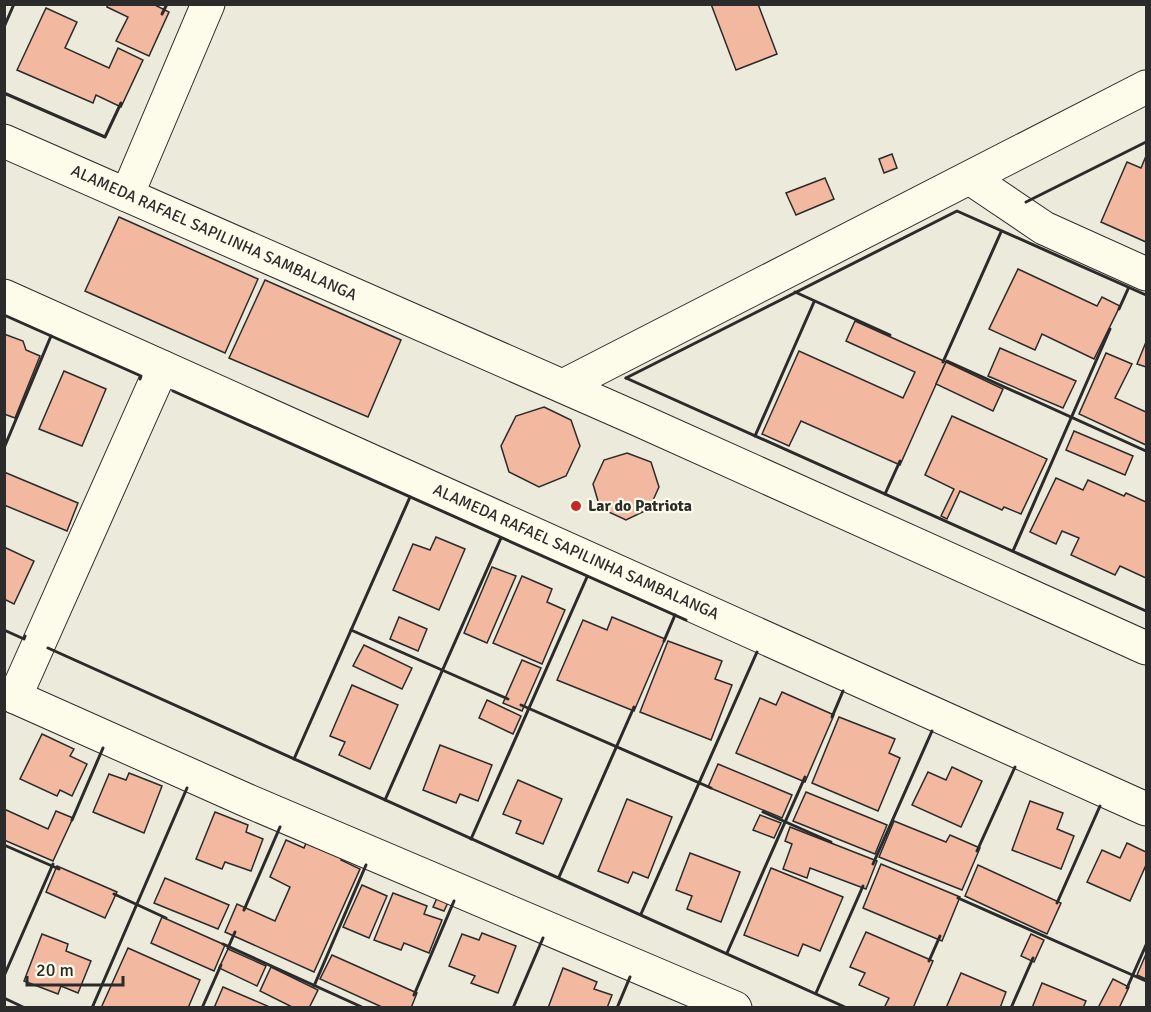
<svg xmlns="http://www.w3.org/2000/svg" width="1151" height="1012" viewBox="0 0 1151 1012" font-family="Signika,sans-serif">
<rect width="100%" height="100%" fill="#fdfbea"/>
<rect fill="#eceadb" stroke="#74746e" stroke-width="1.5" x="5" y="5" width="1141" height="1002"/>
<g fill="#f2b8a0" stroke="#2b2b2b" stroke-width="1.5">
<polygon points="108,4 153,4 169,12 149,56 116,41 128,17 107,7"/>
<polygon points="711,4 758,4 777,54 736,70"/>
<polygon points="46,8 77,22 65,48 109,68 118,48 143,60 121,107 96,95 93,103 17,70"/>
<polygon points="892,154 897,168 884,173 879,159"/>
<polygon points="1146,156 1146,242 1101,222 1127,162 1141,168"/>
<polygon points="825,178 834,199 796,215 786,193"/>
<polygon points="119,217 258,279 225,353 85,291"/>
<polygon points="1018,269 1097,306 1102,297 1120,306 1094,359 1042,334 1035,350 989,329"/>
<polygon points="265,280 401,340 368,417 229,358"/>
<polygon points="855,321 946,362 900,465 801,421 789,446 762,434 799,351 903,398 915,372 846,341"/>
<polygon points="4,334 23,341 26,350 40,356 15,418 4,414"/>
<polygon points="1146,342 1146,367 1137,364"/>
<polygon points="1000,348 1076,381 1063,408 988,376"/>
<polygon points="1106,353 1132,364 1115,398 1146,412 1146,445 1079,414"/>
<polygon points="946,362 1003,389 993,411 936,384"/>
<polygon points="64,371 106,389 82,446 39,429"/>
<polygon points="544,407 571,420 580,446 566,476 539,487 509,472 501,446 516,416"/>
<polygon points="952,416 1047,459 1021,514 1004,507 1002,510 960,491 947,519 941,516 954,489 925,475"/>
<polygon points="1074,431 1133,456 1125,475 1066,450"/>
<polygon points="627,453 651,462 659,487 649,509 626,520 600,508 593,484 604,460"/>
<polygon points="4,472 78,503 67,531 4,505"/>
<polygon points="1056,478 1083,490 1088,480 1124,496 1126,493 1146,502 1146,578 1120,566 1115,575 1071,555 1079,538 1062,531 1056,544 1030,532"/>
<polygon points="436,537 465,549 439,610 393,590 413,544 430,550"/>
<polygon points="4,547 34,561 14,604 4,599"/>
<polygon points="492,567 516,576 487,643 464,633"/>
<polygon points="522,576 552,589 547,602 565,610 542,664 493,643"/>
<polygon points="399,617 427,629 418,651 390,639"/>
<polygon points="612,617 665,639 634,711 557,680 583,620 607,630"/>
<polygon points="668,641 722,661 715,679 732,685 711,740 640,712"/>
<polygon points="364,645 412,668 402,689 353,666"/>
<polygon points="522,660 541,668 522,711 503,703"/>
<polygon points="352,685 398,705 370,769 339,755 345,742 330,736"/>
<polygon points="782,692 834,715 805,782 736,753 760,698 776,705"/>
<polygon points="487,700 521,716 513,734 479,718"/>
<polygon points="839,717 895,739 889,753 900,758 878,811 812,783"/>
<polygon points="42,734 74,749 70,756 87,764 72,796 60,790 57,796 20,779"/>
<polygon points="440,745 492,765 478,801 460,794 456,803 423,790"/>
<polygon points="718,764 792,795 782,818 708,787"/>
<polygon points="952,767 982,781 961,827 912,805 928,772 946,780"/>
<polygon points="129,773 162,786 144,833 93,812 109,774 126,780"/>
<polygon points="518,780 562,799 543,844 516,833 521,821 503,814"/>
<polygon points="806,792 887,825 875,854 793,821"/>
<polygon points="627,799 672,817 648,878 633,872 628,883 598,871"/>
<polygon points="1030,801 1063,813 1057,829 1074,836 1061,869 1012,850"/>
<polygon points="4,809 48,829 56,811 73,818 53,861 4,840"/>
<polygon points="215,812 248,825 246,832 263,839 251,871 225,862 222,869 196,859"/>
<polygon points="760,815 781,823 774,838 753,830"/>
<polygon points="894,821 946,842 950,835 980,848 962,890 879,857"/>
<polygon points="790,827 877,861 866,889 810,868 807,878 783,869 792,844 785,841"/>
<polygon points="286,840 304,848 307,841 343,857 341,860 360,869 314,972 225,932 237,904 275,921 290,887 270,877"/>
<polygon points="1127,843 1146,852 1146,865 1130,901 1087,882 1102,850 1120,858"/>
<polygon points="690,853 740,872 721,922 687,909 692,896 676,890"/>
<polygon points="881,864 960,897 942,941 863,908"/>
<polygon points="978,865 1061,903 1047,934 965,896"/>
<polygon points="57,866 117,892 105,918 46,892"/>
<polygon points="771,868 843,897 820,951 803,944 798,956 744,935"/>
<polygon points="165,878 229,905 218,929 154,903"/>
<polygon points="362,885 387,896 369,938 343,927"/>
<polygon points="441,889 452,894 444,911 433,907"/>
<polygon points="393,893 427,906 424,914 442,920 429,953 404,943 401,950 374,940"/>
<polygon points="162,917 225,945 214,971 151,943"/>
<polygon points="866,932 933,961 913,1008 884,1008 889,998 859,985 865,973 850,967"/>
<polygon points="482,933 516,946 498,993 471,983 475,976 449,966 462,934 479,940"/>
<polygon points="42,934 68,944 66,951 91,961 78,993 61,986 58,994 24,981"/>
<polygon points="1031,934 1044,940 1034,962 1021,956"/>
<polygon points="128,948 200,980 188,1008 101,1008"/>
<polygon points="228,949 266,966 257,986 219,968"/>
<polygon points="1146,954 1146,979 1137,975"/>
<polygon points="332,955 417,993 411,1008 384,1008 320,979"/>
<polygon points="271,967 318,990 309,1008 294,1008 260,991"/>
<polygon points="563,968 597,982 594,989 612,995 607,1008 548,1008"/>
<polygon points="961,973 1006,992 1000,1008 946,1008"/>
<polygon points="1113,979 1129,987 1119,1008 1102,1008 1099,1006"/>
<polygon points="1042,983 1086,1001 1083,1008 1032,1008"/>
<polygon points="223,987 272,1008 214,1008"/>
</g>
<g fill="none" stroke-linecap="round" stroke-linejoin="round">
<defs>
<g id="minor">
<polyline points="4,141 637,419 1146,648"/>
<polyline points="970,178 1044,228 1146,274"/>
<polyline points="127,195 208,4"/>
<polyline points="4,296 1146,809"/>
<polyline points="563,386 1146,87"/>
<polyline points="4,692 246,800 735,1008"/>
<polyline points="15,697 162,367"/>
</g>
</defs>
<use href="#minor" stroke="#2b2b2b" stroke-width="35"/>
<use href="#minor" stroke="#fdfbea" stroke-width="33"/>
<g stroke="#2b2b2b" stroke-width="3">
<polyline points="162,14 167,4"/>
<polyline points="4,27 14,4"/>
<polyline points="4,93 105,137 121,103"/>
<polyline points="1026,202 1146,142"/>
<polyline points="795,292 890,335"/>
<polyline points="1119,309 1128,289"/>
<polyline points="4,315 141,376 140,379"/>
<polyline points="947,361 1146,451"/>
<polyline points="943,362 1001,232"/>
<polyline points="626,378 957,211 1146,295"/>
<polyline points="626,378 1146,611"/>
<polyline points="173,391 686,620"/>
<polyline points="755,436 814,302"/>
<polyline points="4,448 51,336"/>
<polyline points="885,494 900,461"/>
<polyline points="1013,551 1110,329"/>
<polyline points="4,630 24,639 25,636"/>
<polyline points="351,630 508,699"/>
<polyline points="664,641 675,615"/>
<polyline points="48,648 847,1008"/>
<polyline points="521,705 711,788"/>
<polyline points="832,717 843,691"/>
<polyline points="294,759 410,497"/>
<polyline points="385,800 501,538"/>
<polyline points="763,812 831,842"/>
<polyline points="72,820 103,748"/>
<polyline points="471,839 587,577"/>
<polyline points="4,845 59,869"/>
<polyline points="977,851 1015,767"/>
<polyline points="873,864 932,731"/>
<polyline points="559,877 634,707"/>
<polyline points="114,894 166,918"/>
<polyline points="958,898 1146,981"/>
<polyline points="1057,903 1100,806"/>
<polyline points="244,910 280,827"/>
<polyline points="641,914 757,652"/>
<polyline points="223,944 364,1008"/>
<polyline points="228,948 235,932"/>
<polyline points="727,953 805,777"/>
<polyline points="929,961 940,936"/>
<polyline points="4,976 53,864"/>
<polyline points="314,986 366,865"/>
<polyline points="1127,988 1146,945"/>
<polyline points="816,993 863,886"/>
<polyline points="414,995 454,901"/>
<polyline points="4,998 25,1008"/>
<polyline points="92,1008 187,788"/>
<polyline points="202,1008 221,965"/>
<polyline points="513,1008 543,938"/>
<polyline points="617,1008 630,977"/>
<polyline points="1011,1008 1033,958"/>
</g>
</g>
<circle fill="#c62828" stroke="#fdfbea" stroke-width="2" cx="576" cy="506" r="6"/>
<g text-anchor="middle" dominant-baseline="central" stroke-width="4.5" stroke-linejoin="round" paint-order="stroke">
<g font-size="16" fill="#2b2b2b" stroke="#fdfbea">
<text transform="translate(214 233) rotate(24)">ALAMEDA RAFAEL SAPILINHA SAMBALANGA</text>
<text transform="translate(576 552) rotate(24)">ALAMEDA RAFAEL SAPILINHA SAMBALANGA</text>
</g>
<g font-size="16" font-weight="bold" fill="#2b2b2b" stroke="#fdfbea" text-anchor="start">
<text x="588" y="506">Lar do Patriota</text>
</g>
</g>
<rect width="1151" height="1012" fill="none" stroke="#2b2b2b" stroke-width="12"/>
<path d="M27 976v9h96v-9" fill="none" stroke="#2b2b2b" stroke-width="3"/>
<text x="36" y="976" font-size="18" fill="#2b2b2b" stroke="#fdfbea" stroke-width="4.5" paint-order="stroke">20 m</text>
</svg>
